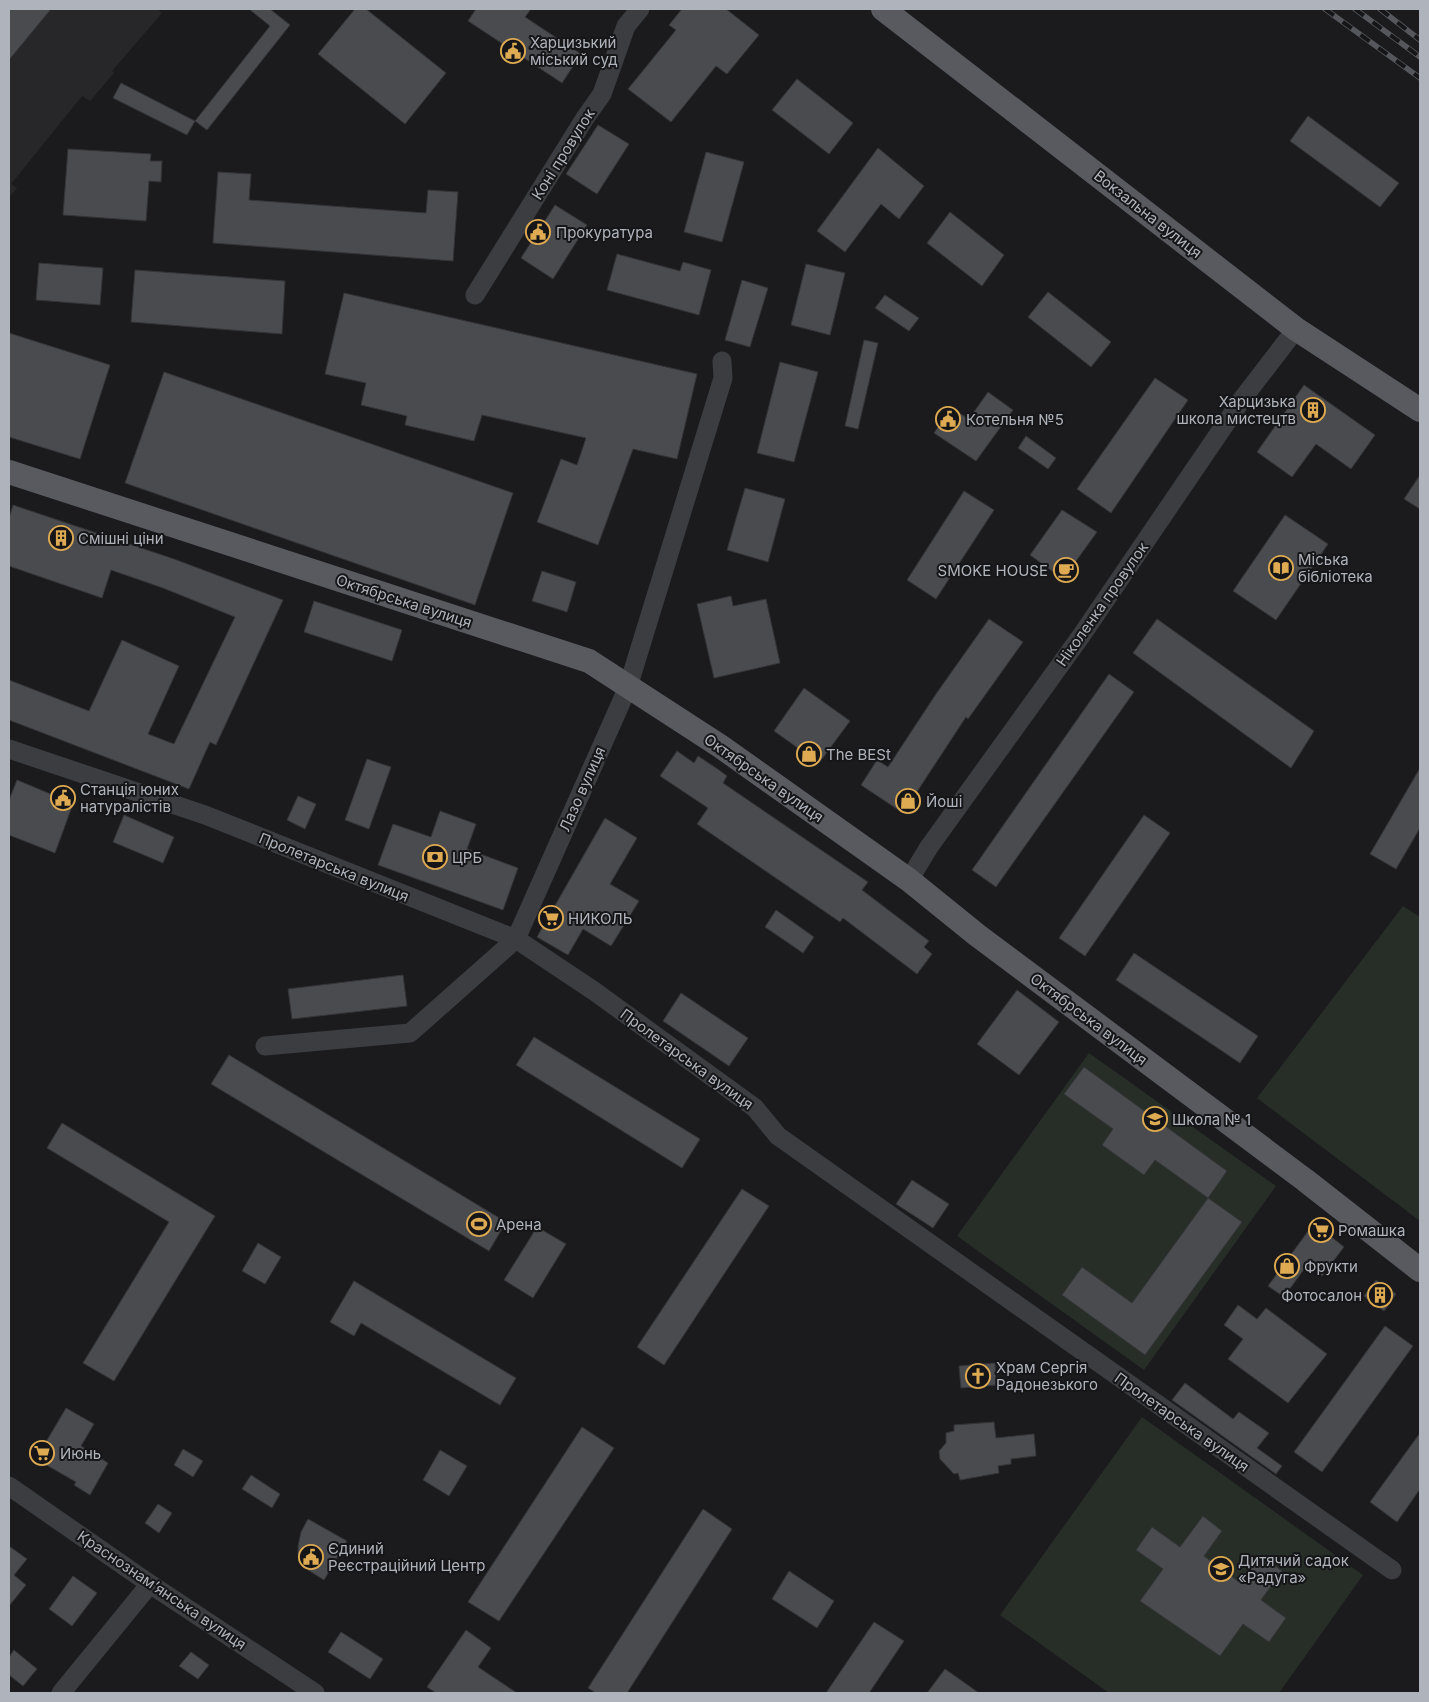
<svg xmlns="http://www.w3.org/2000/svg" width="1429" height="1702" viewBox="0 0 1429 1702" font-family="Inter,sans-serif">
<rect width="100%" height="100%" fill="#1b1b1d"/>
<polygon fill="#27272a" points="9,9 157,9 162,13 112,71 114,73 90,101 82,96 11,184 17,188 9,198"/>
<g fill="#272e28">
<polygon points="1403,906 1420,917 1420,1221 1257,1098"/>
<polygon points="1089,1053 1276,1186 1144,1370 957,1236"/>
<polygon points="1142,1417 1363,1575 1279,1693 1109,1693 1000,1615"/>
</g>
<g fill="#4a4b4f" stroke="#353538">
<polygon points="9,9 51,9 9,60"/>
<polygon points="249,9 270,9 290,25 207,130 195,121 270,26"/>
<polygon points="355,9 366,9 446,73 405,124 318,54"/>
<polygon points="476,9 531,9 525,17 581,54 562,83 468,21"/>
<polygon points="682,9 726,9 759,35 727,74 716,66 671,122 628,89 676,30 669,25"/>
<polygon points="797,79 853,123 829,154 772,110"/>
<polygon points="121,83 195,121 187,135 113,98"/>
<polygon points="1308,116 1399,183 1380,207 1290,141"/>
<polygon points="598,125 629,144 597,194 566,174"/>
<polygon points="878,148 924,186 899,219 881,204 845,252 817,231"/>
<polygon points="68,149 151,154 150,161 162,161 161,182 149,181 146,221 63,215"/>
<polygon points="706,152 744,162 722,242 684,232"/>
<polygon points="218,172 251,174 249,200 426,213 428,190 458,192 453,261 213,243"/>
<polygon points="555,205 587,225 553,279 521,258"/>
<polygon points="950,212 1004,255 982,286 927,243"/>
<polygon points="617,254 680,271 683,262 711,270 699,315 607,290"/>
<polygon points="39,263 103,268 100,305 36,300"/>
<polygon points="806,264 845,273 830,335 791,325"/>
<polygon points="135,270 285,281 282,334 131,322"/>
<polygon points="742,280 768,288 750,347 725,340"/>
<polygon points="1048,292 1111,342 1091,367 1028,317"/>
<polygon points="344,293 697,374 677,459 633,449 598,545 537,522 561,459 577,465 586,438 482,415 474,441 405,425 407,416 361,405 366,383 325,374"/>
<polygon points="885,295 919,318 909,331 875,308"/>
<polygon points="9,333 110,365 80,459 9,437"/>
<polygon points="864,340 878,343 858,429 845,426"/>
<polygon points="780,362 818,372 794,462 757,453"/>
<polygon points="164,372 513,493 475,605 125,483"/>
<polygon points="1155,378 1188,400 1111,513 1077,489"/>
<polygon points="1304,385 1375,435 1351,469 1316,444 1292,477 1257,452"/>
<polygon points="988,392 1013,410 976,461 934,433 951,408 969,419"/>
<polygon points="1026,436 1056,458 1048,469 1018,448"/>
<polygon points="1420,475 1420,509 1404,499"/>
<polygon points="745,488 785,499 768,562 727,550"/>
<polygon points="964,491 994,510 936,599 907,580"/>
<polygon points="13,505 174,559 283,600 216,745 210,742 189,789 9,720 9,680 89,711 122,640 179,666 148,734 174,744 235,617 163,588 111,570 102,598 9,566 9,518"/>
<polygon points="1062,510 1097,532 1063,579 1030,555"/>
<polygon points="1285,515 1328,544 1276,620 1233,591"/>
<polygon points="542,571 576,582 567,612 532,601"/>
<polygon points="731,596 733,606 766,599 780,663 714,678 697,604"/>
<polygon points="314,601 402,630 392,661 304,632"/>
<polygon points="989,619 1023,642 968,719 966,717 903,813 861,785 877,760 888,767 936,694"/>
<polygon points="1157,619 1314,731 1291,768 1133,653"/>
<polygon points="1109,674 1134,692 996,887 972,870"/>
<polygon points="804,688 850,721 819,763 774,731"/>
<polygon points="677,751 694,763 698,756 719,770 727,776 723,783 868,882 862,890 929,941 924,947 932,954 917,974 843,918 840,922 697,824 708,808 660,776"/>
<polygon points="367,759 391,767 369,829 345,820"/>
<polygon points="1420,768 1420,828 1396,869 1370,854"/>
<polygon points="17,780 53,795 54,793 74,801 55,853 9,835 9,800"/>
<polygon points="298,796 316,804 305,829 287,820"/>
<polygon points="440,811 476,824 467,849 518,868 503,910 378,865 393,824 431,837"/>
<polygon points="124,815 174,837 163,863 113,842"/>
<polygon points="1144,815 1170,833 1085,956 1059,938"/>
<polygon points="605,818 637,838 610,884 639,901 611,946 583,929 568,955 537,937"/>
<polygon points="776,910 814,937 803,953 765,927"/>
<polygon points="1134,953 1258,1036 1240,1063 1116,980"/>
<polygon points="403,975 407,1006 292,1019 288,989"/>
<polygon points="1017,990 1059,1022 1019,1075 977,1044"/>
<polygon points="681,993 748,1038 729,1066 663,1021"/>
<polygon points="534,1037 700,1139 682,1168 516,1065"/>
<polygon points="229,1055 506,1222 489,1251 211,1084"/>
<polygon points="1084,1067 1227,1171 1208,1198 1155,1160 1144,1175 1102,1145 1113,1129 1064,1094"/>
<polygon points="62,1123 215,1216 114,1381 83,1363 169,1222 47,1148"/>
<polygon points="912,1180 949,1204 933,1228 896,1204"/>
<polygon points="742,1189 769,1206 664,1365 637,1347"/>
<polygon points="1208,1198 1242,1222 1145,1355 1062,1295 1082,1267 1132,1303"/>
<polygon points="1314,1223 1344,1247 1322,1276 1307,1265 1284,1297 1268,1286"/>
<polygon points="537,1227 566,1244 533,1298 504,1280"/>
<polygon points="258,1243 281,1257 265,1284 242,1271"/>
<polygon points="1376,1280 1396,1294 1384,1311 1364,1296"/>
<polygon points="354,1281 516,1378 500,1405 361,1323 354,1336 330,1322"/>
<polygon points="1238,1305 1257,1319 1266,1308 1327,1354 1288,1403 1228,1359 1243,1339 1224,1325"/>
<polygon points="1385,1326 1413,1346 1322,1472 1294,1452"/>
<polygon points="995,1363 996,1385 961,1388 959,1366"/>
<polygon points="1185,1383 1233,1419 1239,1412 1269,1433 1257,1448 1282,1466 1276,1474 1172,1400"/>
<polygon points="66,1408 94,1424 81,1446 108,1463 90,1495 74,1485 76,1482 36,1459"/>
<polygon points="994,1422 996,1438 1034,1434 1036,1456 1011,1459 1011,1464 998,1466 999,1473 960,1480 958,1473 954,1474 940,1459 939,1451 946,1443 946,1433 954,1431 954,1425"/>
<polygon points="582,1427 614,1448 499,1621 468,1602"/>
<polygon points="1420,1433 1420,1489 1397,1522 1370,1502"/>
<polygon points="183,1449 203,1461 193,1477 174,1465"/>
<polygon points="440,1450 467,1466 449,1496 423,1480"/>
<polygon points="251,1475 280,1494 272,1508 242,1489"/>
<polygon points="158,1504 172,1513 159,1533 145,1523"/>
<polygon points="703,1509 732,1529 627,1693 596,1693 588,1688"/>
<polygon points="1203,1516 1222,1531 1204,1556 1239,1582 1259,1554 1282,1571 1261,1600 1286,1618 1269,1642 1243,1624 1220,1656 1140,1601 1163,1569 1136,1550 1152,1527 1180,1547"/>
<polygon points="308,1519 347,1541 324,1580 308,1570 298,1554 298,1546 301,1532"/>
<polygon points="9,1546 27,1559 14,1575 26,1585 9,1606"/>
<polygon points="789,1571 834,1601 817,1628 772,1599"/>
<polygon points="73,1576 97,1593 72,1626 49,1609"/>
<polygon points="874,1622 904,1641 869,1693 826,1693"/>
<polygon points="466,1630 491,1648 478,1667 517,1693 436,1693 427,1687"/>
<polygon points="341,1632 383,1659 370,1679 328,1652"/>
<polygon points="14,1650 37,1669 23,1686 9,1675 9,1657"/>
<polygon points="191,1652 209,1665 198,1679 179,1666"/>
<polygon points="945,1669 979,1693 927,1693"/>
</g>
<g fill="none" stroke-linecap="round" stroke-linejoin="round">
<g stroke="#3c3d41" stroke-width="19">
<polyline points="475,295 585,118 602,94 626,26 640,9"/>
<polyline points="9,749 205,815 516,939 594,991 755,1108 778,1136 1392,1570"/>
<polyline points="909,880 929,847 1081,636 1243,398 1296,329"/>
<polyline points="265,1046 410,1033 516,939 628,687 723,378 722,361"/>
<polyline points="9,1486 150,1584 315,1693"/>
<polyline points="61,1693 150,1584"/>
</g>
<g stroke="#595a60" stroke-width="24">
<polyline points="883,9 1296,329 1420,410"/>
<polyline points="9,472 589,661 720,746 909,880 977,935 1305,1180 1420,1270"/>
</g>
<defs>
<g id="rail">
<polyline points="1325,9 1420,78"/>
<polyline points="1355,9 1420,57"/>
<polyline points="1380,9 1420,40"/>
</g>
</defs>
<use href="#rail" stroke="#55575c" stroke-width="5.5"/>
<use href="#rail" stroke="#161618" stroke-width="4" stroke-dasharray="11" stroke-linecap="butt"/>
</g>
<defs>
<symbol id="civic-ring" viewBox="-11 -11 22 22"><circle r="9.5" fill="#161618" stroke="#deaa52" stroke-width="1.5"/><path d="M-.6-6.5H3V-4.5H.6V-3L4-1V1h2V6H-6V1h2V-1L-.6-3ZM-1.2 2.5V6h2.4V2.5Z" fill="#deaa52"/></symbol>
<symbol id="building-ring" viewBox="-11 -11 22 22"><circle r="9.5" fill="#161618" stroke="#deaa52" stroke-width="1.5"/><path d="M-4-6H4V6H1V3H-1V6H-4ZM-2.5-4.3h1.7v1.8h-1.7ZM.8-4.3h1.7v1.8H.8ZM-2.5-1h1.7V.8h-1.7ZM.8-1h1.7V.8H.8Z" fill="#deaa52"/></symbol>
<symbol id="library-ring" viewBox="-11 -11 22 22"><circle r="9.5" fill="#161618" stroke="#deaa52" stroke-width="1.5"/><path d="M-6-4Q-3-5.5-.7-3.5V5Q-3 3-6 4ZM6-4Q3-5.5 .7-3.5V5Q3 3 6 4Z" fill="#deaa52"/></symbol>
<symbol id="cafe-ring" viewBox="-11 -11 22 22"><circle r="9.5" fill="#161618" stroke="#deaa52" stroke-width="1.5"/><path d="M-5.5-4.5H6V0H3Q3 3.5 0 3.5H-2.5Q-5.5 3.5-5.5 0ZM3-3.2v2h1.7v-2ZM-6 4.5H4V6H-6Z" fill="#deaa52"/></symbol>
<symbol id="shop-ring" viewBox="-11 -11 22 22"><circle r="9.5" fill="#161618" stroke="#deaa52" stroke-width="1.5"/><path d="M-5-2.5h2.3a2.7 3.5 0 0 1 5.4 0H5L5.5 6h-11ZM-1.5-2.5h3a1.5 2.3 0 0 0-3 0Z" fill="#deaa52"/></symbol>
<symbol id="bank-ring" viewBox="-11 -11 22 22"><circle r="9.5" fill="#161618" stroke="#deaa52" stroke-width="1.5"/><path d="M-6-4H6V4H-6ZM0-2.3a2.3 2.3 0 1 0 0 4.6a2.3 2.3 0 1 0 0-4.6Z" fill="#deaa52"/></symbol>
<symbol id="supermarket-ring" viewBox="-11 -11 22 22"><circle r="9.5" fill="#161618" stroke="#deaa52" stroke-width="1.5"/><path d="M-6-5.5h2.5l.6 2H6L4.5 2H-2.5L-4.4-4H-6ZM-1.5 3.2a1.3 1.3 0 1 0 .1 0ZM3 3.2a1.3 1.3 0 1 0 .1 0Z" fill="#deaa52"/></symbol>
<symbol id="school-ring" viewBox="-11 -11 22 22"><circle r="9.5" fill="#161618" stroke="#deaa52" stroke-width="1.5"/><path d="M0-5L7-2L0 1L-7-2ZM-4 1L0 2.5L4 1V4Q0 6-4 4Z" fill="#deaa52"/></symbol>
<symbol id="stadium-ring" viewBox="-11 -11 22 22"><circle r="9.5" fill="#161618" stroke="#deaa52" stroke-width="1.5"/><path d="M0-5a6.5 5 0 1 0 0 10a6.5 5 0 1 0 0-10ZM-3.5-1.8h7v3.6h-7Z" fill="#deaa52"/></symbol>
<symbol id="church-ring" viewBox="-11 -11 22 22"><circle r="9.5" fill="#161618" stroke="#deaa52" stroke-width="1.5"/><path d="M-1.2-6h2.4v3.5h3.3v2.4h-3.3V6h-2.4V-.1h-3.3v-2.4h3.3Z" fill="#deaa52"/></symbol>
</defs>
<g fill-rule="evenodd">
<use href="#civic-ring" x="499" y="37" width="28" height="28"/>
<use href="#civic-ring" x="524" y="218" width="28" height="28"/>
<use href="#building-ring" x="1299" y="396" width="28" height="28"/>
<use href="#civic-ring" x="934" y="405" width="28" height="28"/>
<use href="#building-ring" x="47" y="524" width="28" height="28"/>
<use href="#library-ring" x="1267" y="554" width="28" height="28"/>
<use href="#cafe-ring" x="1052" y="556" width="28" height="28"/>
<use href="#shop-ring" x="795" y="740" width="28" height="28"/>
<use href="#civic-ring" x="49" y="784" width="28" height="28"/>
<use href="#shop-ring" x="894" y="787" width="28" height="28"/>
<use href="#bank-ring" x="421" y="843" width="28" height="28"/>
<use href="#supermarket-ring" x="537" y="904" width="28" height="28"/>
<use href="#school-ring" x="1141" y="1105" width="28" height="28"/>
<use href="#stadium-ring" x="465" y="1210" width="28" height="28"/>
<use href="#supermarket-ring" x="1307" y="1216" width="28" height="28"/>
<use href="#shop-ring" x="1273" y="1252" width="28" height="28"/>
<use href="#building-ring" x="1366" y="1281" width="28" height="28"/>
<use href="#church-ring" x="964" y="1362" width="28" height="28"/>
<use href="#supermarket-ring" x="28" y="1439" width="28" height="28"/>
<use href="#civic-ring" x="297" y="1543" width="28" height="28"/>
<use href="#school-ring" x="1207" y="1555" width="28" height="28"/>
</g>
<g text-anchor="middle" dominant-baseline="central" stroke-width="4" stroke-linejoin="round" paint-order="stroke">
<g font-size="15" fill="#afb3bb" stroke="#161618" text-anchor="start">
<text x="530" y="42">Харцизький<tspan x="530" dy="17">міський суд</tspan></text>
<text x="556" y="232">Прокуратура</text>
<text x="1296" y="401" text-anchor="end">Харцизька<tspan x="1296" dy="17">школа мистецтв</tspan></text>
<text x="966" y="419">Котельня №5</text>
<text x="78" y="538">Смішні ціни</text>
<text x="1298" y="559">Міська<tspan x="1298" dy="17">бібліотека</tspan></text>
<text x="1048" y="570" text-anchor="end">SMOKE HOUSE</text>
<text x="826" y="754">The BESt</text>
<text x="80" y="789">Станція юних<tspan x="80" dy="17">натуралістів</tspan></text>
<text x="926" y="801">Йоші</text>
<text x="452" y="857">ЦРБ</text>
<text x="568" y="918">НИКОЛЬ</text>
<text x="1172" y="1119">Школа № 1</text>
<text x="496" y="1224">Арена</text>
<text x="1338" y="1230">Ромашка</text>
<text x="1304" y="1266">Фрукти</text>
<text x="1362" y="1295" text-anchor="end">Фотосалон</text>
<text x="996" y="1367">Храм Сергія<tspan x="996" dy="17">Радонезького</tspan></text>
<text x="60" y="1453">Июнь</text>
<text x="328" y="1548">Єдиний<tspan x="328" dy="17">Реєстраційний Центр</tspan></text>
<text x="1238" y="1560">Дитячий садок<tspan x="1238" dy="17">«Радуга»</tspan></text>
</g>
<g font-size="15" fill="#afb3bb" stroke="#161618">
<text transform="translate(563 154) rotate(-58)">Коні провулок</text>
<text transform="translate(1148 214) rotate(38)">Вокзальна вулиця</text>
<text transform="translate(404 601) rotate(18)">Октябрська вулиця</text>
<text transform="translate(1102 604) rotate(-55)">Ніколенка провулок</text>
<text transform="translate(764 778) rotate(35)">Октябрська вулиця</text>
<text transform="translate(582 789) rotate(-66)">Лазо вулиця</text>
<text transform="translate(334 867) rotate(22)">Пролетарська вулиця</text>
<text transform="translate(1089 1019) rotate(37)">Октябрська вулиця</text>
<text transform="translate(687 1059) rotate(36)">Пролетарська вулиця</text>
<text transform="translate(1182 1422) rotate(35)">Пролетарська вулиця</text>
<text transform="translate(162 1590) rotate(34)">Краснознамʼянська вулиця</text>
</g>
</g>
<rect width="1429" height="1702" fill="none" stroke="#afb3bb" stroke-width="20"/>
</svg>
